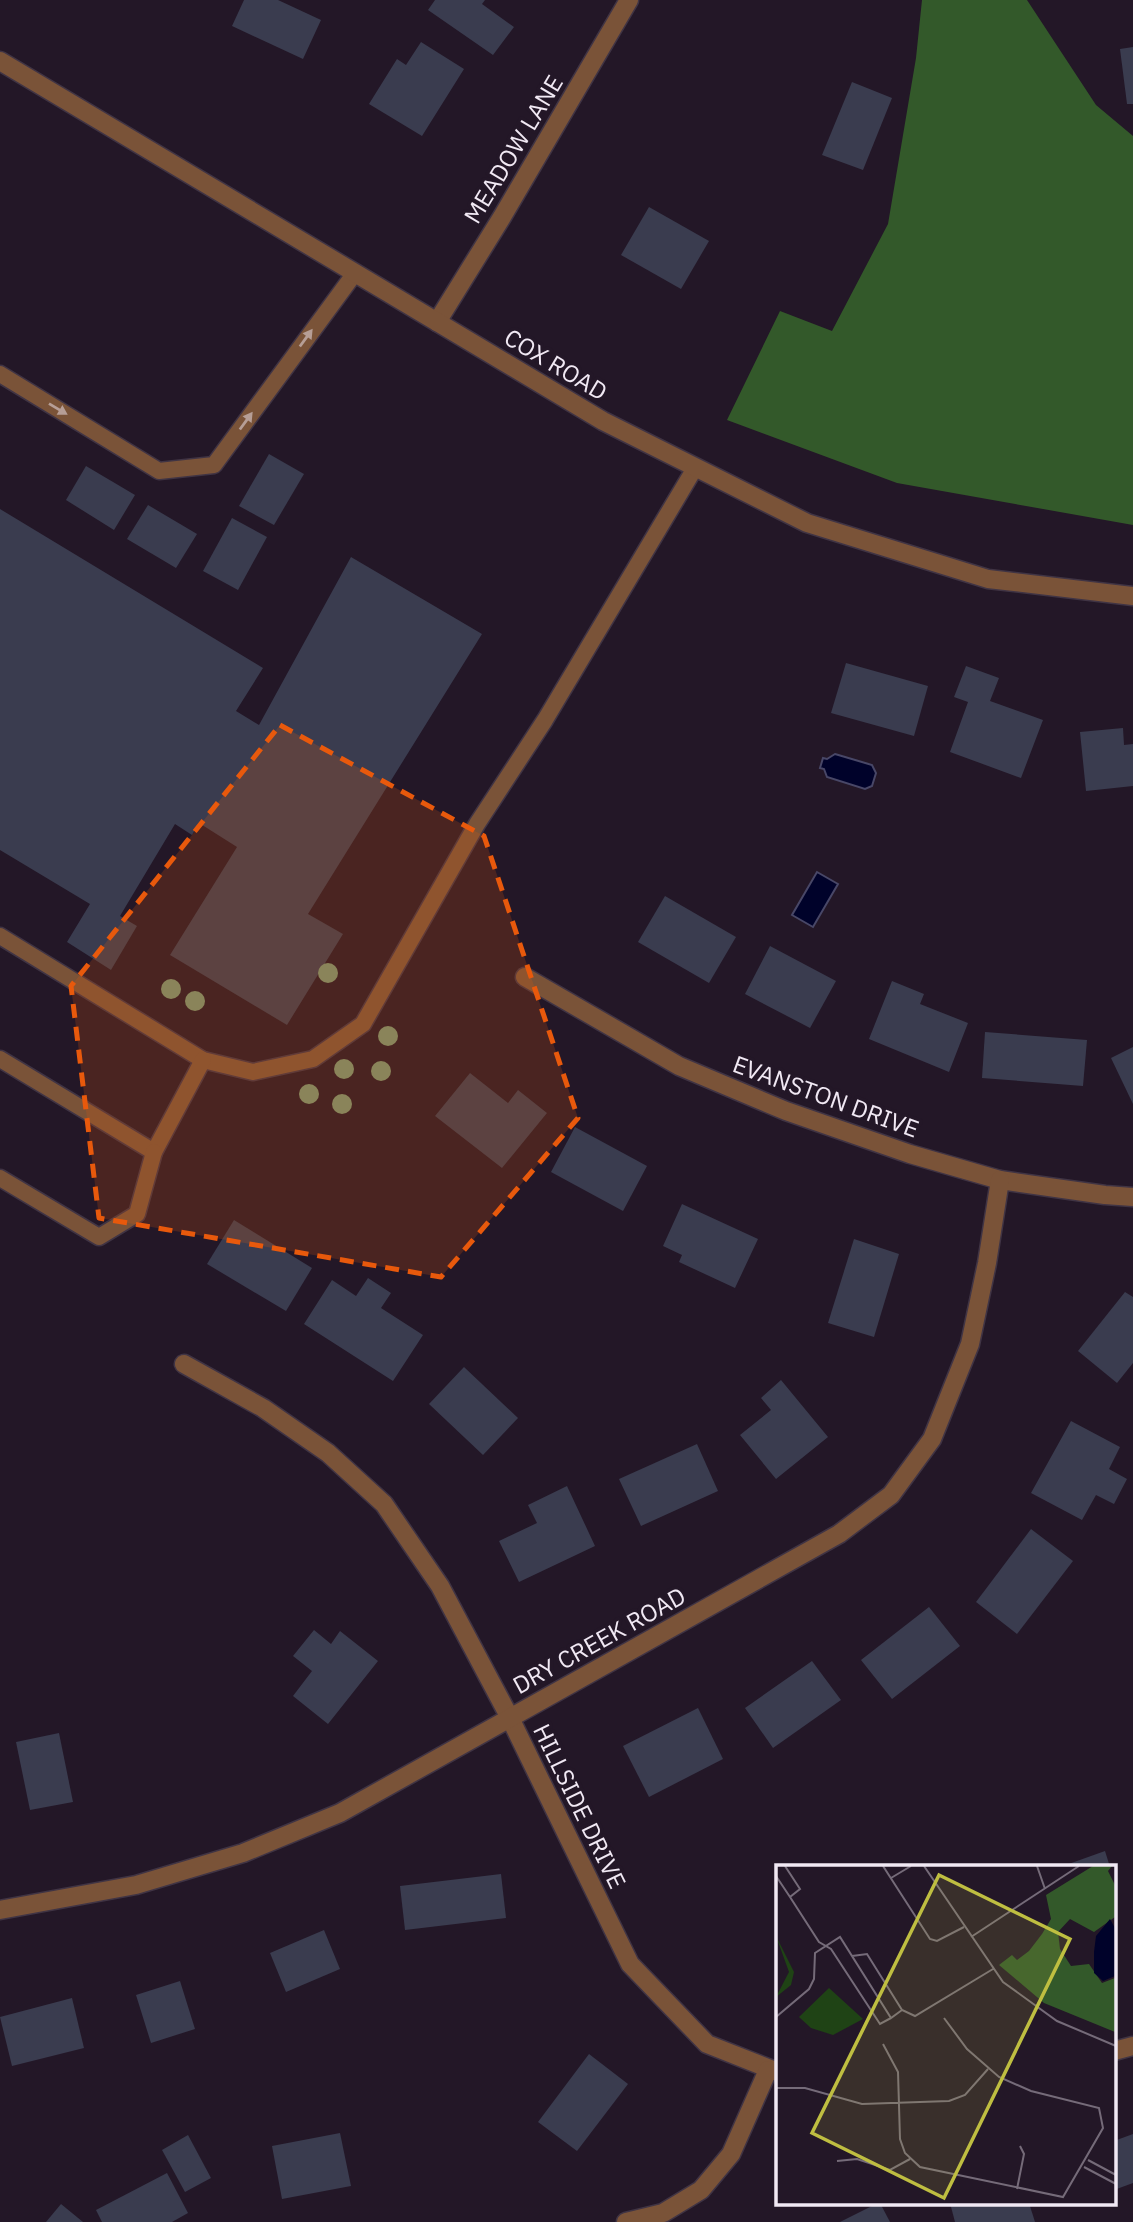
<svg xmlns="http://www.w3.org/2000/svg" width="1133" height="2222" viewBox="0 0 1133 2222" font-family="'IBM Plex Sans',sans-serif">
<rect width="100%" height="100%" fill="#231727"/>
<polygon fill="#33592a" points="922,0 1027,0 1096,105 1133,136 1133,525 897,483 727,420 780,311 832,331 888,224 916,58"/>
<g fill="#00022a" stroke="#484767" stroke-width="2">
<polygon points="835,754 872,765 876,773 872,786 865,789 827,777 824,769 820,768 823,758 827,759"/>
<polygon points="817,872 838,884 813,927 792,915"/>
</g>
<g fill="#3a3c4f">
<polygon points="244,0 278,0 321,20 303,59 232,26"/>
<polygon points="435,0 485,0 482,4 514,27 493,55 428,10"/>
<polygon points="421,42 464,69 422,136 369,104 397,59 406,65"/>
<polygon points="1133,47 1133,104 1127,104 1120,49"/>
<polygon points="852,82 892,98 863,170 822,155"/>
<polygon points="649,207 709,241 681,289 621,255"/>
<polygon points="269,454 304,474 274,525 239,506"/>
<polygon points="86,466 135,495 114,530 66,500"/>
<polygon points="148,505 197,534 176,568 127,539"/>
<polygon points="0,509 263,668 236,711 259,725 351,557 482,634 308,914 343,934 287,1025 170,955 237,847 199,823 192,835 175,824 120,916 137,926 111,970 67,942 90,904 0,850"/>
<polygon points="232,518 267,537 238,590 203,571"/>
<polygon points="846,663 928,686 914,736 831,713"/>
<polygon points="966,666 999,678 990,701 1043,720 1021,778 950,752 968,702 954,697"/>
<polygon points="1123,728 1124,745 1133,744 1133,786 1086,791 1080,732"/>
<polygon points="665,896 736,937 709,983 638,942"/>
<polygon points="770,946 836,981 810,1028 745,994"/>
<polygon points="892,981 924,994 920,1004 968,1023 949,1072 869,1039"/>
<polygon points="985,1032 1087,1040 1083,1086 982,1078"/>
<polygon points="1133,1047 1133,1104 1111,1058"/>
<polygon points="470,1073 508,1103 518,1090 547,1113 502,1168 435,1116"/>
<polygon points="575,1127 647,1166 623,1211 551,1172"/>
<polygon points="682,1204 758,1239 735,1288 679,1262 682,1255 663,1246"/>
<polygon points="234,1220 312,1268 286,1311 207,1264"/>
<polygon points="854,1239 899,1254 874,1337 828,1323"/>
<polygon points="368,1278 391,1293 381,1308 423,1335 393,1381 304,1324 332,1280 356,1296"/>
<polygon points="1125,1292 1133,1297 1133,1363 1117,1383 1078,1351"/>
<polygon points="464,1367 518,1418 483,1455 429,1404"/>
<polygon points="781,1380 828,1437 776,1479 740,1435 771,1410 761,1398"/>
<polygon points="1071,1421 1120,1447 1109,1469 1127,1479 1114,1504 1096,1495 1082,1520 1031,1493"/>
<polygon points="697,1444 718,1491 641,1526 619,1479"/>
<polygon points="567,1486 595,1546 519,1582 499,1541 537,1523 528,1505"/>
<polygon points="1031,1529 1073,1561 1017,1634 976,1602"/>
<polygon points="929,1607 960,1646 892,1699 861,1660"/>
<polygon points="314,1630 331,1644 340,1631 378,1661 328,1724 293,1696 312,1671 293,1656"/>
<polygon points="812,1661 841,1700 773,1748 745,1708"/>
<polygon points="698,1708 723,1759 649,1797 623,1746"/>
<polygon points="59,1733 73,1802 30,1810 16,1742"/>
<polygon points="1105,1851 1110,1867 1063,1867 1063,1866"/>
<polygon points="501,1874 506,1918 405,1930 400,1886"/>
<polygon points="324,1930 340,1969 286,1992 270,1953"/>
<polygon points="180,1981 195,2029 151,2043 136,1995"/>
<polygon points="72,1998 84,2048 12,2066 0,2017"/>
<polygon points="589,2054 628,2084 577,2151 538,2122"/>
<polygon points="340,2133 351,2186 282,2199 272,2146"/>
<polygon points="1133,2134 1133,2183 1114,2190 1114,2141"/>
<polygon points="188,2135 211,2178 185,2192 162,2150"/>
<polygon points="167,2173 188,2213 172,2222 102,2222 96,2210"/>
<polygon points="878,2203 880,2203 890,2222 840,2222"/>
<polygon points="950,2203 1029,2203 1035,2222 955,2222"/>
<polygon points="61,2204 83,2222 46,2222"/>
</g>
<g fill="none" stroke-linecap="round" stroke-linejoin="round">
<defs>
<g id="service">
<polyline points="0,374 159,471 214,465 355,273"/>
<polyline points="0,936 203,1060 253,1072 313,1059 363,1024 477,824 545,720 695,468"/>
<polyline points="0,1059 154,1152 203,1060"/>
<polyline points="0,1178 99,1237 137,1214 154,1152"/>
</g>
<g id="minor">
<polyline points="437,322 502,217 629,0"/>
<polyline points="525,977 679,1066 786,1111 910,1154 1000,1180 1105,1195 1133,1197"/>
<polyline points="184,1364 263,1408 328,1453 384,1504 440,1586 510,1718 630,1964 707,2044 778,2072"/>
<polyline points="0,1910 136,1885 243,1853 340,1813 839,1534 891,1495 932,1439 970,1344 987,1263 1000,1180"/>
<polyline points="1114,2051 1133,2046"/>
<polyline points="626,2222 663,2213 701,2190 731,2154 768,2070"/>
</g>
<polyline id="tertiary" points="0,61 603,421 807,523 988,579 1133,596"/>
</defs>
<use href="#service" stroke="#403444" stroke-width="19"/>
<use href="#minor" stroke="#403444" stroke-width="21"/>
<use href="#tertiary" stroke="#403444" stroke-width="21"/>
<use href="#service" stroke="#7a5338" stroke-width="16"/>
<use href="#minor" stroke="#7a5338" stroke-width="18"/>
<use href="#tertiary" stroke="#7a5338" stroke-width="18"/>
</g>
<g fill="#748f6e">
<circle cx="328" cy="973" r="10"/>
<circle cx="171" cy="989" r="10"/>
<circle cx="195" cy="1001" r="10"/>
<circle cx="388" cy="1036" r="10"/>
<circle cx="344" cy="1069" r="10"/>
<circle cx="381" cy="1071" r="10"/>
<circle cx="309" cy="1094" r="10"/>
<circle cx="342" cy="1104" r="10"/>
</g>
<defs><path id="oneway-solid" d="M-6-.8H1V-3.2L6.5 0L1 3.2V.8H-6Z" transform="scale(1.75)"/></defs>
<g fill="#b69e96">
<use href="#oneway-solid" transform="translate(306 338) rotate(-54)"/>
<use href="#oneway-solid" transform="translate(58 409) rotate(31)"/>
<use href="#oneway-solid" transform="translate(246 421) rotate(-54)"/>
</g>
<path fill="#e8590c" fill-opacity="0.2" stroke="#e8590c" stroke-width="5" stroke-dasharray="14 9" stroke-linejoin="round" d="M280,725L484,836L578,1118L441,1277L99,1218L71,986Z"/>
<g text-anchor="middle" dominant-baseline="central" stroke-width="7" stroke-linejoin="round" paint-order="stroke">
<g font-size="24" fill="#f1e9f4" stroke="#231727">
<text transform="translate(513 149) rotate(-59)">MEADOW LANE</text>
<text transform="translate(556 364) rotate(31)">COX ROAD</text>
<text transform="translate(826 1096) rotate(20)">EVANSTON DRIVE</text>
<text transform="translate(599 1640) rotate(-29)">DRY CREEK ROAD</text>
<text transform="translate(580 1806) rotate(64)">HILLSIDE DRIVE</text>
</g>
</g>
<g transform="translate(776 1865)">
<rect width="340" height="340" fill="#231727"/>
<path d="M0,71L18,107L15,120L0,132L13,107ZM53,123L87,154L57,170L35,163L23,152Z" fill="#1f4315"/>
<path d="M317,1H336L332,6L339,20V52L318,67L294,54L282,67L284,84L295,101L313,99L326,118L339,113V167L268,138L223,100L236,90L241,95L253,86L266,69L275,54L270,30Z" fill="#33592a"/>
<path d="M334,54L339,63V111L327,116L318,108V87L320,71Z" fill="#00022a"/>
<path fill="none" stroke="#756b79" stroke-width="2" d="M9,1L24,24L14,32L43,77L55,84L104,159L115,153M107,1L154,74L161,76L188,62M148,1L227,117L281,156L340,181M261,1L269,24M0,11L14,32M115,13L135,1M195,72L303,1M76,91L91,89L126,145L139,151L217,104M0,152L33,124L38,114L39,88L64,72L115,153L126,145M107,179L122,207L124,274L129,288L144,302L287,332L327,263L323,243L255,226L223,212L191,184L168,153M0,223H29L86,239L173,236L189,230L212,204M0,236V261M312,295L340,310M61,296L81,294L114,305L134,294M308,302L340,319M241,324L248,289L244,281"/>
<path fill="#bfbe41" fill-opacity="0.15" stroke="#bfbe41" stroke-width="3.5" d="M163,10L294,74L168,333L36,268Z"/>
<rect width="340" height="340" fill="none" stroke="#f1e9f4" stroke-width="3.5"/>
</g>
</svg>
